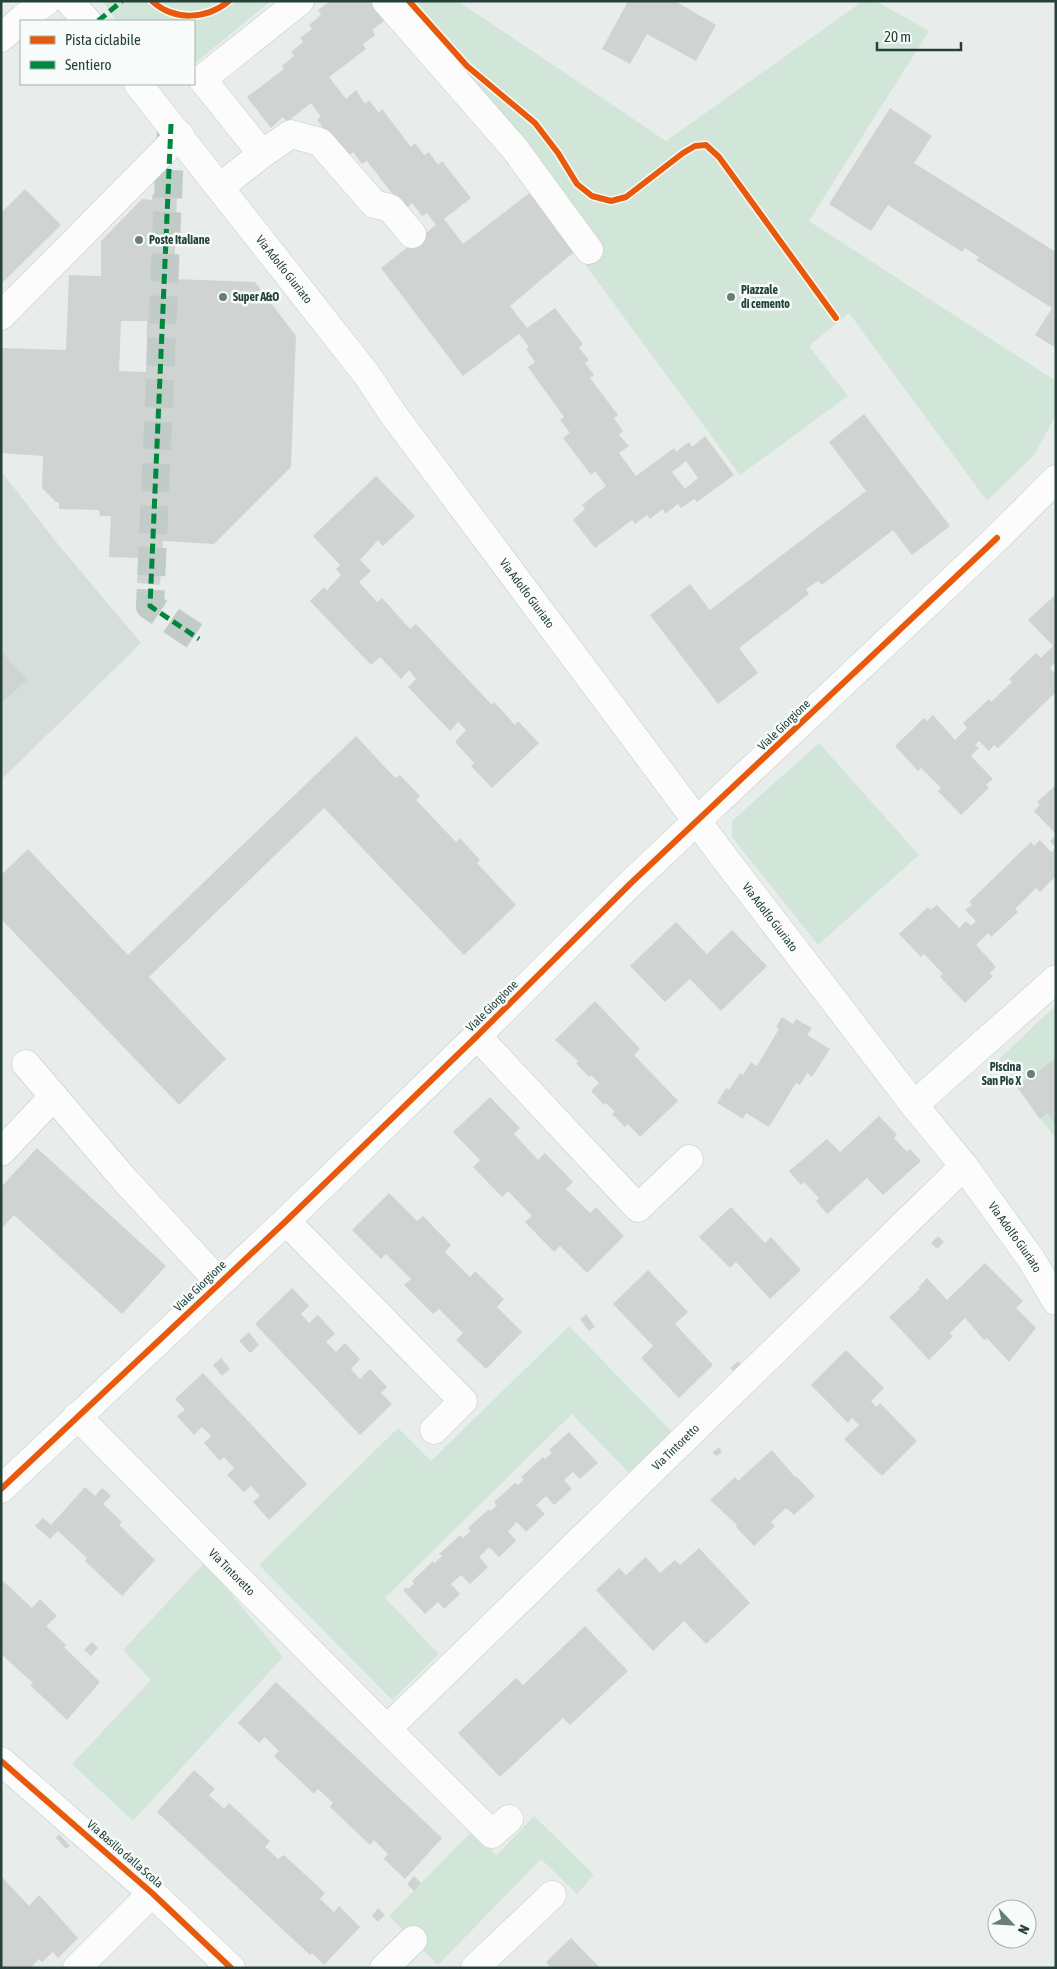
<svg xmlns="http://www.w3.org/2000/svg" width="1057" height="1969" viewBox="0 0 1057 1969" font-family="'Asap Condensed',sans-serif">
<rect width="100%" height="100%" fill="#e8edeb"/>
<polygon fill="#d6dedb" points="1,471 57,543 141,643 1,780"/>
<g fill="#d1e6d8">
<polygon points="102,1 271,1 194,64 194,21 117,21"/>
<polygon points="391,1 458,1 666,141 863,1 876,1 929,31 809,221 1056,381 1056,415 1034,455 987,501 849,313 809,346 848,396 740,475"/>
<polygon points="819,743 919,855 818,945 732,837 732,821"/>
<polygon points="1056,1005 1056,1139 1017,1087 996,1062"/>
<polygon points="569,1326 675,1435 633,1477 572,1414 385,1598 439,1654 392,1700 259,1565 398,1428 431,1461"/>
<polygon points="205,1562 283,1657 133,1821 72,1764 151,1680 123,1650"/>
<polygon points="534,1816 594,1875 577,1894 541,1859 438,1965 389,1916 472,1831 497,1855"/>
</g>
<g fill="#cfd4d2" fill-rule="evenodd">
<path d="M330,1H370L384,21L372,30L375,35L363,44L366,49L329,77L346,99L356,90L365,104L369,100L379,113L382,109L411,147L415,143L424,155L429,152L438,165L442,161L471,198L444,219L463,244L536,188L580,247L510,306L527,328L555,308L583,344L579,348L589,360L585,363L594,375L590,378L618,415L614,418L623,431L619,435L629,446L619,453L636,476L674,448L676,452L689,442L692,447L705,436L734,475L697,502L694,499L681,508L678,504L665,514L663,509L650,519L647,515L635,524L632,520L595,548L573,520L585,509L582,505L606,486L595,471L591,475L563,438L570,433L560,420L564,417L528,367L535,362L526,349L529,347L519,334L463,376L381,268L436,225L427,213L422,216L412,203L405,210L367,161L362,164L353,152L346,158L317,120L321,117L311,103L287,122L283,117L271,128L247,97L284,69L282,66L294,56L291,52L303,42L300,38L312,29L309,25L321,15L318,10ZM686,461L698,478L685,489L672,472Z"/>
<polygon points="628,1 675,1 716,25 696,61 647,34 630,64 602,49"/>
<polygon points="890,108 932,136 914,163 1056,252 1056,348 1035,335 1052,308 976,260 979,257 965,248 962,252 888,205 871,231 829,204"/>
<polygon points="25,189 61,225 1,284 1,213"/>
<path d="M152,194L177,196L174,279L255,282L296,336L291,467L214,544L163,541L160,585L137,583L138,558L109,557L111,516H100L99,510L59,509V502H56L42,488L43,456L1,453V348L66,350L69,275L101,276V241L142,199L152,200ZM121,321H147L146,372L119,371Z"/>
<polygon points="864,414 950,526 912,555 893,530 822,585 818,581 806,589 809,594 739,648 758,673 718,704 650,615 690,584 710,610 866,491 829,442"/>
<polygon points="376,476 415,516 383,546 378,540 360,560 371,571 359,582 377,602 382,598 410,629 416,624 492,705 494,702 515,725 518,721 539,743 492,788 471,766 474,763 455,742 466,730 458,722 450,731 408,687 416,679 409,670 401,679 380,657 371,665 310,601 324,587 327,590 341,575 336,569 340,565 313,536"/>
<polygon points="1056,594 1056,665 1054,663 1050,668 1056,674 1056,692 998,748 994,745 989,751 979,741 975,745 979,748 971,756 993,779 986,785 989,788 961,815 938,791 941,788 921,768 918,771 895,746 924,718 927,721 933,715 955,740 967,728 963,723 989,699 991,702 1012,682 1009,679 1036,653 1041,658 1053,646 1028,620"/>
<polygon points="1,651 27,680 1,703"/>
<polygon points="356,736 395,778 400,775 420,796 416,800 456,842 460,838 480,860 477,863 516,905 464,955 324,808 149,977 226,1059 179,1105 1,919 1,875 28,849 128,955"/>
<polygon points="1056,785 1056,834 1034,811 1040,805 1037,802"/>
<polygon points="1056,835 1056,876 1040,892 1036,888 1015,909 1018,912 991,937 988,933 976,945 996,967 990,973 993,976 965,1003 940,977 943,974 924,954 921,957 899,934 928,907 930,910 937,905 959,928 966,921 971,926 976,921 965,910 972,905 969,902 1031,842 1034,846 1040,840 1051,852 1056,848 1050,841"/>
<polygon points="676,922 707,954 732,930 767,966 721,1011 690,979 665,1002 630,966"/>
<polygon points="595,1001 640,1049 634,1055 678,1101 640,1137 628,1124 625,1127 612,1114 615,1112 606,1103 604,1105 591,1091 599,1083 591,1075 589,1077 576,1063 578,1061 555,1040"/>
<polygon points="782,1017 793,1024 796,1019 812,1028 807,1035 830,1049 812,1077 807,1073 800,1085 796,1083 769,1127 746,1113 743,1119 717,1103 726,1088 729,1090 740,1073 743,1075 751,1062 757,1066 779,1029 776,1027"/>
<polygon points="1056,1058 1056,1125 1047,1113 1040,1119 1017,1087"/>
<polygon points="490,1097 520,1128 514,1134 538,1160 545,1153 573,1182 566,1189 590,1213 596,1207 624,1236 587,1273 560,1246 554,1252 525,1222 532,1216 508,1191 502,1197 473,1167 480,1160 453,1132"/>
<polygon points="879,1116 897,1135 894,1138 907,1152 910,1149 921,1161 883,1195 867,1178 827,1214 816,1201 819,1198 804,1182 801,1185 789,1171 827,1139 840,1152"/>
<polygon points="37,1148 166,1266 122,1314 14,1215 1,1229 1,1187"/>
<polygon points="389,1193 417,1221 423,1216 451,1245 445,1252 470,1277 475,1271 504,1299 497,1307 522,1332 486,1369 456,1340 463,1333 439,1309 433,1314 404,1285 411,1279 386,1254 381,1259 352,1230"/>
<polygon points="731,1207 765,1243 771,1237 801,1270 770,1299 736,1262 730,1268 699,1237"/>
<polygon points="938,1236 944,1242 937,1249 931,1243"/>
<polygon points="985,1263 1023,1301 1016,1308 1036,1328 1009,1362 987,1338 984,1340 965,1318 950,1333 953,1336 929,1360 889,1317 920,1289 918,1288 927,1278 947,1300"/>
<polygon points="648,1270 688,1312 675,1324 713,1365 679,1398 641,1358 653,1346 613,1304"/>
<polygon points="292,1288 309,1306 301,1314 309,1323 318,1315 335,1334 326,1342 336,1352 345,1343 360,1359 351,1369 360,1379 370,1369 387,1387 381,1393 392,1404 360,1435 255,1324"/>
<polygon points="586,1314 595,1327 589,1331 580,1319"/>
<polygon points="249,1332 259,1345 250,1353 239,1341"/>
<polygon points="846,1350 884,1388 871,1401 876,1407 880,1403 917,1441 882,1476 844,1439 859,1425 852,1418 848,1423 811,1385"/>
<polygon points="221,1358 230,1369 222,1376 213,1365"/>
<polygon points="738,1361 742,1366 735,1372 730,1368"/>
<polygon points="203,1373 307,1484 269,1520 253,1502 260,1496 251,1486 244,1492 227,1475 234,1468 224,1457 220,1461 204,1443 211,1436 202,1427 194,1435 177,1416 185,1410 175,1399"/>
<polygon points="569,1432 598,1463 580,1479 573,1472 564,1480 572,1489 554,1505 546,1496 536,1505 545,1514 526,1532 517,1522 508,1531 516,1541 499,1557 489,1547 479,1557 488,1567 470,1584 461,1575 451,1584 460,1594 444,1609 438,1602 425,1614 403,1590 406,1587 408,1589 414,1584 412,1581 433,1561 434,1564 442,1556 439,1554 460,1535 463,1538 471,1531 468,1528 489,1509 491,1511 497,1505 494,1502 515,1483 518,1485 524,1479 521,1477 543,1457 545,1459 552,1453 549,1450"/>
<polygon points="719,1447 722,1452 717,1456 712,1453"/>
<polygon points="772,1450 795,1477 796,1476 815,1496 794,1515 786,1508 771,1522 775,1526 754,1546 736,1527 737,1525 710,1500 735,1477 738,1481"/>
<polygon points="85,1487 95,1496 102,1488 111,1496 103,1504 122,1522 119,1525 155,1560 122,1596 85,1561 87,1558 58,1531 50,1539 35,1526 43,1518 51,1525"/>
<polygon points="699,1548 750,1603 706,1644 684,1621 653,1651 596,1590 619,1568 626,1575 646,1557 660,1573 675,1560 680,1565"/>
<polygon points="1,1579 32,1608 40,1599 57,1616 46,1626 66,1645 64,1647 100,1682 67,1720 30,1685 33,1683 1,1654"/>
<polygon points="585,1626 628,1671 570,1725 563,1718 500,1777 458,1733 516,1678 523,1685"/>
<polygon points="92,1642 98,1648 91,1656 84,1650"/>
<polygon points="276,1682 442,1838 405,1879 384,1859 388,1854 374,1840 370,1845 330,1807 333,1803 318,1789 314,1794 274,1756 279,1751 265,1737 259,1743 238,1723"/>
<polygon points="194,1770 215,1789 209,1795 224,1809 229,1803 270,1841 265,1847 278,1859 284,1855 325,1893 320,1899 334,1912 339,1906 360,1927 324,1965 312,1953 310,1955 157,1812"/>
<polygon points="59,1834 70,1846 66,1849 56,1838"/>
<polygon points="1,1876 29,1906 39,1895 78,1938 58,1958 53,1952 42,1962 39,1959 30,1968 1,1968"/>
<polygon points="414,1876 421,1883 414,1891 407,1884"/>
<polygon points="378,1908 385,1915 378,1922 372,1916"/>
<polygon points="571,1938 600,1968 551,1968 546,1962"/>
</g>
<g fill="none" stroke-linecap="round" stroke-linejoin="round">
<polyline stroke="#c1cbc8" stroke-width="28" stroke-dasharray="28 14" stroke-linecap="butt" points="171,128 150,606 199,639"/>
<defs>
<g id="minor">
<polyline points="69,1 87,21"/>
<polyline points="386,1 515,149 589,250"/>
<polyline points="1,38 23,18 47,1"/>
<path id="s1" d="M138,84L367,375L393,414L723,856L914,1105L964,1166L1031,1259L1056,1301"/>
<polyline points="262,154 291,134 320,142 374,204 390,208 412,234"/>
<polyline points="220,187 262,154 202,79 300,1"/>
<polyline points="1,316 180,135"/>
<polyline points="477,1036 638,1208 689,1159"/>
<polyline points="26,1064 124,1179 219,1282"/>
<polyline points="914,1105 1056,979"/>
<polyline points="1,1152 53,1097"/>
<polyline points="286,1221 463,1401 434,1430"/>
<path id="s2" d="M77,1416L387,1729L964,1166"/>
<polyline points="1,1489 286,1221 477,1036 631,883 997,538 1056,479"/>
<polyline points="387,1729 492,1834 509,1819"/>
<polyline points="1,1761 152,1893 231,1968"/>
<polyline points="77,1968 152,1893"/>
<polyline points="384,1968 413,1940"/>
<polyline points="475,1968 552,1895"/>
</g>
</defs>
<use href="#minor" stroke="#c5cac8" stroke-width="29"/>
<use href="#minor" stroke="#fcfcfc" stroke-width="28"/>
<g stroke="#00873e" stroke-width="5" stroke-dasharray="10 5" stroke-linecap="butt">
<polyline points="98,21 122,1"/>
<polyline points="171,124 150,606 199,639"/>
</g>
<defs>
<g id="cycleway">
<path d="M152,1C174,21 206,20 229,1"/>
<polyline points="409,1 467,66 535,123 558,153 577,184 592,196 611,201 626,197 683,153 695,146 706,145 719,157 836,318"/>
<polyline points="1,1489 286,1221 477,1036 631,883 997,538"/>
<polyline points="1,1761 152,1893 231,1968"/>
</g>
</defs>
<use href="#cycleway" stroke="#f7fbf9" stroke-width="9"/>
<use href="#cycleway" stroke="#e8590c" stroke-width="6"/>
</g>
<g fill="#697e78" stroke="#f7fbf9" stroke-width="2">
<circle cx="139" cy="240" r="5"/>
<circle cx="223" cy="297" r="5"/>
<circle cx="731" cy="297" r="5"/>
<circle cx="1031" cy="1074" r="5"/>
</g>
<g text-anchor="middle" dominant-baseline="central" stroke-width="5" stroke-linejoin="round" paint-order="stroke">
<g font-size="12" font-weight="bold" fill="#24423a" stroke="#f7fbf9" text-anchor="start">
<text x="149" y="240">Poste Italiane</text>
<text x="741" y="290">Piazzale<tspan x="741" dy="14">di cemento</tspan></text>
<text x="233" y="297">Super A&amp;O</text>
<text x="1021" y="1067" text-anchor="end">Piscina<tspan x="1021" dy="14">San Pio X</tspan></text>
</g>
<g font-size="12" fill="#24423a" stroke="#f7fbf9">
<text stroke="none"><textPath href="#s1" startOffset="236">Via Adolfo Giuriato</textPath></text>
<text stroke="none"><textPath href="#s1" startOffset="641">Via Adolfo Giuriato</textPath></text>
<text transform="translate(784 725) rotate(-44)">Viale Giorgione</text>
<text stroke="none"><textPath href="#s1" startOffset="1046">Via Adolfo Giuriato</textPath></text>
<text transform="translate(492 1006) rotate(-45)">Viale Giorgione</text>
<text stroke="none"><textPath href="#s1" startOffset="1449">Via Adolfo Giuriato</textPath></text>
<text transform="translate(200 1286) rotate(-44)">Viale Giorgione</text>
<text stroke="none"><textPath href="#s2" startOffset="844">Via Tintoretto</textPath></text>
<text stroke="none"><textPath href="#s2" startOffset="220">Via Tintoretto</textPath></text>
<text transform="translate(125 1854) rotate(41)">Via Basilio dalla Scola</text>
</g>
</g>
<rect width="1057" height="1969" fill="none" stroke="#24423a" stroke-width="5"/>
<rect x="20" y="20" width="175" height="65" fill="#f7fbf9" stroke="#a3b1ad"/>
<rect x="30" y="36" width="25" height="8" fill="#e8590c" stroke="#a3b1ad"/>
<text x="65" y="45" font-size="15" fill="#24423a">Pista ciclabile</text>
<rect x="30" y="61" width="25" height="8" fill="#00873e" stroke="#a3b1ad"/>
<text x="65" y="70" font-size="15" fill="#24423a">Sentiero</text>
<g transform="translate(1012 1924) rotate(115)"><circle r="24" fill="#f7fbf9" stroke="#a3b1ad"/>
<path d="M0-4L9 19L0 12L-9 19Z" fill="#697e78"/>
<text y="-8" font-size="14" font-weight="bold" text-anchor="middle" fill="#24423a">N</text>
</g>
<path d="M877 42v8h84v-8" fill="none" stroke="#24423a" stroke-width="2.5"/>
<text x="884" y="42" font-size="15" fill="#24423a" stroke="#f7fbf9" stroke-width="4" paint-order="stroke">20 m</text>
</svg>
